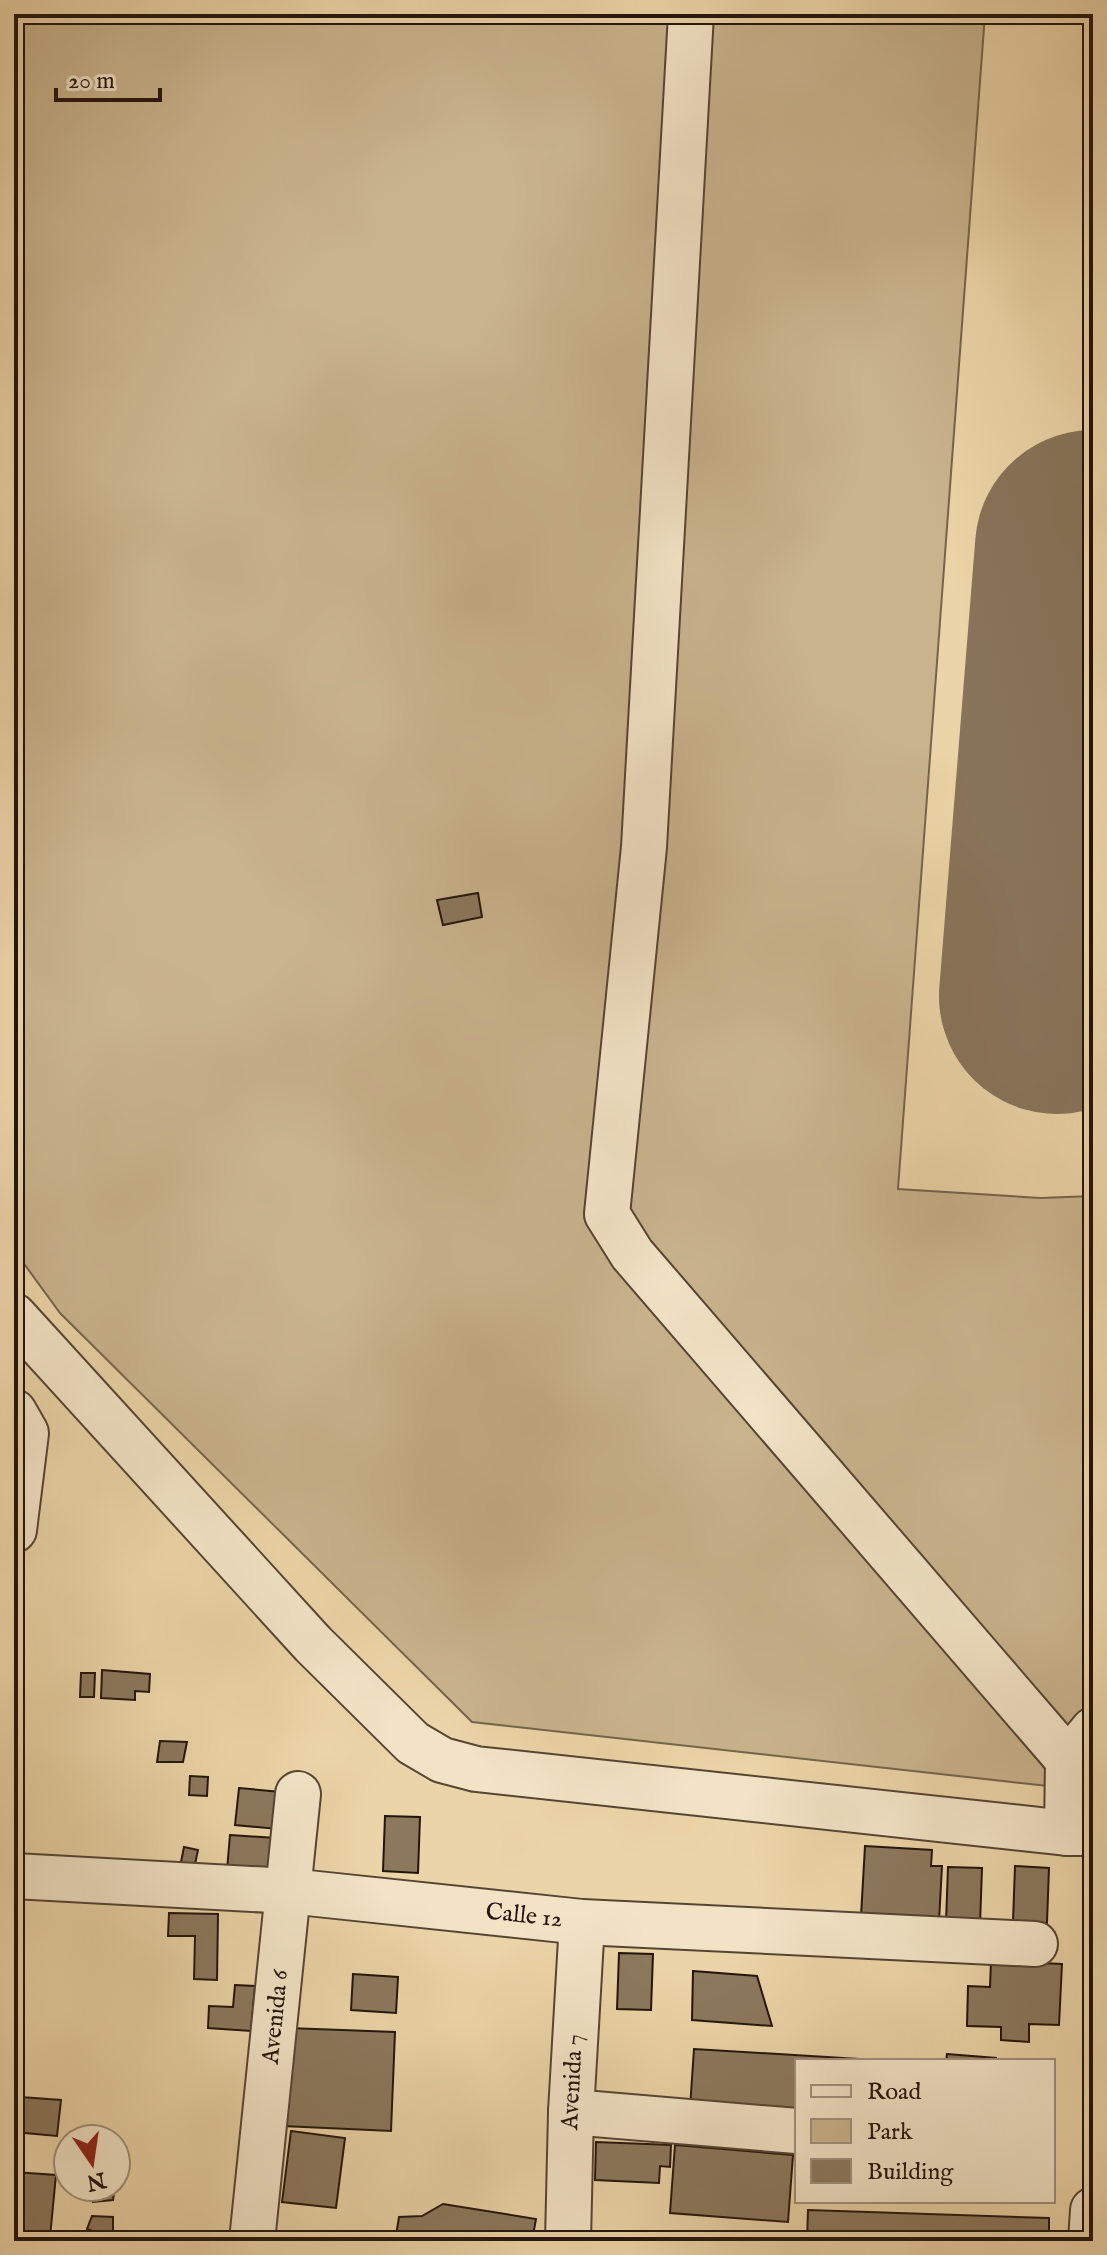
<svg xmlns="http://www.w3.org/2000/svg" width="1107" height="2255" viewBox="0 0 1107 2255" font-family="'IM FELL English',serif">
<rect width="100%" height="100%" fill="#ebd4a7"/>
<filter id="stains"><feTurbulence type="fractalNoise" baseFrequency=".0025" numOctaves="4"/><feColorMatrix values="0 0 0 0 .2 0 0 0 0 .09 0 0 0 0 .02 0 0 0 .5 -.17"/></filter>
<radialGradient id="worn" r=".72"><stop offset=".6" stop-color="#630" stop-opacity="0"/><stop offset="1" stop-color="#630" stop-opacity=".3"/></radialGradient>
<polygon fill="#c9b38d" stroke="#76644d" stroke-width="2" points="14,14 985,14 898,1189 1040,1198 1093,1196 1093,1791 472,1722 60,1313 14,1250"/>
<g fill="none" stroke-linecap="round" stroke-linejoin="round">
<polyline stroke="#88745a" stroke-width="236" points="1057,996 1093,548"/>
</g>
<g fill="#8b785d" stroke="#24140d" stroke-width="2">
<polygon points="478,893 482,917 443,925 437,900"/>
<polygon points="102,1670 150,1674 149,1692 135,1691 135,1700 101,1698"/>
<polygon points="81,1673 95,1673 94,1697 80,1697"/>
<polygon points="160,1741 187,1742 183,1762 157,1762"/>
<polygon points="190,1776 208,1777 207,1796 189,1795"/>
<polygon points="239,1788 281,1792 278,1829 235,1825"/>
<polygon points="385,1816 420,1817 418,1873 383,1871"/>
<polygon points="230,1835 275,1838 272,1873 227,1870"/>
<polygon points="865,1846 932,1850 931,1866 942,1866 939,1921 861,1916"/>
<polygon points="184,1847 198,1850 194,1869 180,1867"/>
<polygon points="1015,1866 1049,1868 1047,1923 1013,1922"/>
<polygon points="948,1867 982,1868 980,1924 946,1923"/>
<polygon points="169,1913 218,1914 217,1980 194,1979 195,1936 168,1936"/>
<polygon points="619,1953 653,1954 651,2010 617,2009"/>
<polygon points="991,1961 1062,1964 1059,2025 1029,2024 1029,2042 1001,2040 1001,2027 967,2026 968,1986 990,1987"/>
<polygon points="693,1971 757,1976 772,2026 692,2020"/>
<polygon points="353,1974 398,1977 396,2013 351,2010"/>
<polygon points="235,1985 255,1986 251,2031 208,2028 209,2006 233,2007"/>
<polygon points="288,2028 395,2032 391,2131 283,2126"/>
<polygon points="694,2049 892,2061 797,2061 797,2115 690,2108"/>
<polygon points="947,2054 996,2058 996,2061 946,2061"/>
<polygon points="20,2097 61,2100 57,2136 14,2132 14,2113 18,2113"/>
<polygon points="291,2131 345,2138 336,2208 282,2202"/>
<polygon points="596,2142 671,2145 670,2167 660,2166 659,2183 595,2180"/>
<polygon points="675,2145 793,2155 788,2222 670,2213"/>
<polygon points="14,2172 56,2175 50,2237 39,2241 14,2241"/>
<polygon points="91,2187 115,2187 113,2200 93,2202"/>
<polygon points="443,2204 536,2219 532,2241 395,2241 399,2217 422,2216"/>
<polygon points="808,2210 1049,2218 1049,2241 807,2241"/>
<polygon points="92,2216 113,2217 113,2238 87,2229"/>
<polygon points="716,2231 757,2234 757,2241 716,2241"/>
</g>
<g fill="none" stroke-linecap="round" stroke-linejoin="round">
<defs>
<g id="minor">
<polyline points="691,14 644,847 607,1214 632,1254 1068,1760"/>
<polyline points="14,1316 313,1644 413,1743 442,1760 476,1769 1067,1833 1093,1833"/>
<polyline points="14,1412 26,1433 14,1530"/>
<polyline points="1067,1833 1068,1760 1093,1730"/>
<polyline points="14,1876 289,1891 582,1922 1035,1944"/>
<polyline points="571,2112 797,2131"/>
<polyline points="252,2241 298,1794"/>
<polyline points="568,2241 571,2112 582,1922"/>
<polyline points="1091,2241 1093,2210"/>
</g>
</defs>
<use href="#minor" stroke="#564434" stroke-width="48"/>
<use href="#minor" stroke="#f2e3c6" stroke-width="44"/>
</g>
<g text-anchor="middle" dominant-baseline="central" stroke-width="7" stroke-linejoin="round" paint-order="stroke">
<g font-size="24" fill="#24140d" stroke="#f2e3c6">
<text transform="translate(524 1916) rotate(6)">Calle 12</text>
<text transform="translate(276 2017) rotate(-84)">Avenida 6</text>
<text transform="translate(573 2082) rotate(-87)">Avenida 7</text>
</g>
</g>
<rect width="1107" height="2255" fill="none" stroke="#ebd4a7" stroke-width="48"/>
<rect x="16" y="16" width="1075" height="2223" fill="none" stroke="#24140d" stroke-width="4"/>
<rect x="24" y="24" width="1059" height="2207" fill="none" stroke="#24140d" stroke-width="2"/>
<rect x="795" y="2059" width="260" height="144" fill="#f2e3c6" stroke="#a0907c" stroke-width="2"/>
<rect x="811" y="2085" width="40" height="12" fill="#f2e3c6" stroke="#a0907c" stroke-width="2"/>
<text x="867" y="2099" font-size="24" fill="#24140d">Road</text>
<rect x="811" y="2119" width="40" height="24" fill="#c9b38d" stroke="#a0907c" stroke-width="2"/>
<text x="867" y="2139" font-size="24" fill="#24140d">Park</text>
<rect x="811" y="2159" width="40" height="24" fill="#8b785d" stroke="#a0907c" stroke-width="2"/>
<text x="867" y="2179" font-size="24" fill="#24140d">Building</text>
<g transform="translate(92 2163) rotate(167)"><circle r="38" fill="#f2e3c6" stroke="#a0907c" stroke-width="2"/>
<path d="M0-6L14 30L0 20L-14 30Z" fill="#8f2418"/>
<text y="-12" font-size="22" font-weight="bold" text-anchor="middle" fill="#24140d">N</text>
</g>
<path d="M56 88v12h104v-12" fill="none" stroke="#24140d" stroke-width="4"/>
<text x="68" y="88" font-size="24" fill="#24140d" stroke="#f2e3c6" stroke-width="6" paint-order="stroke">20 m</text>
<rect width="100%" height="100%" filter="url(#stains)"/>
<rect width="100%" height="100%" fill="url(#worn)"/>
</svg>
